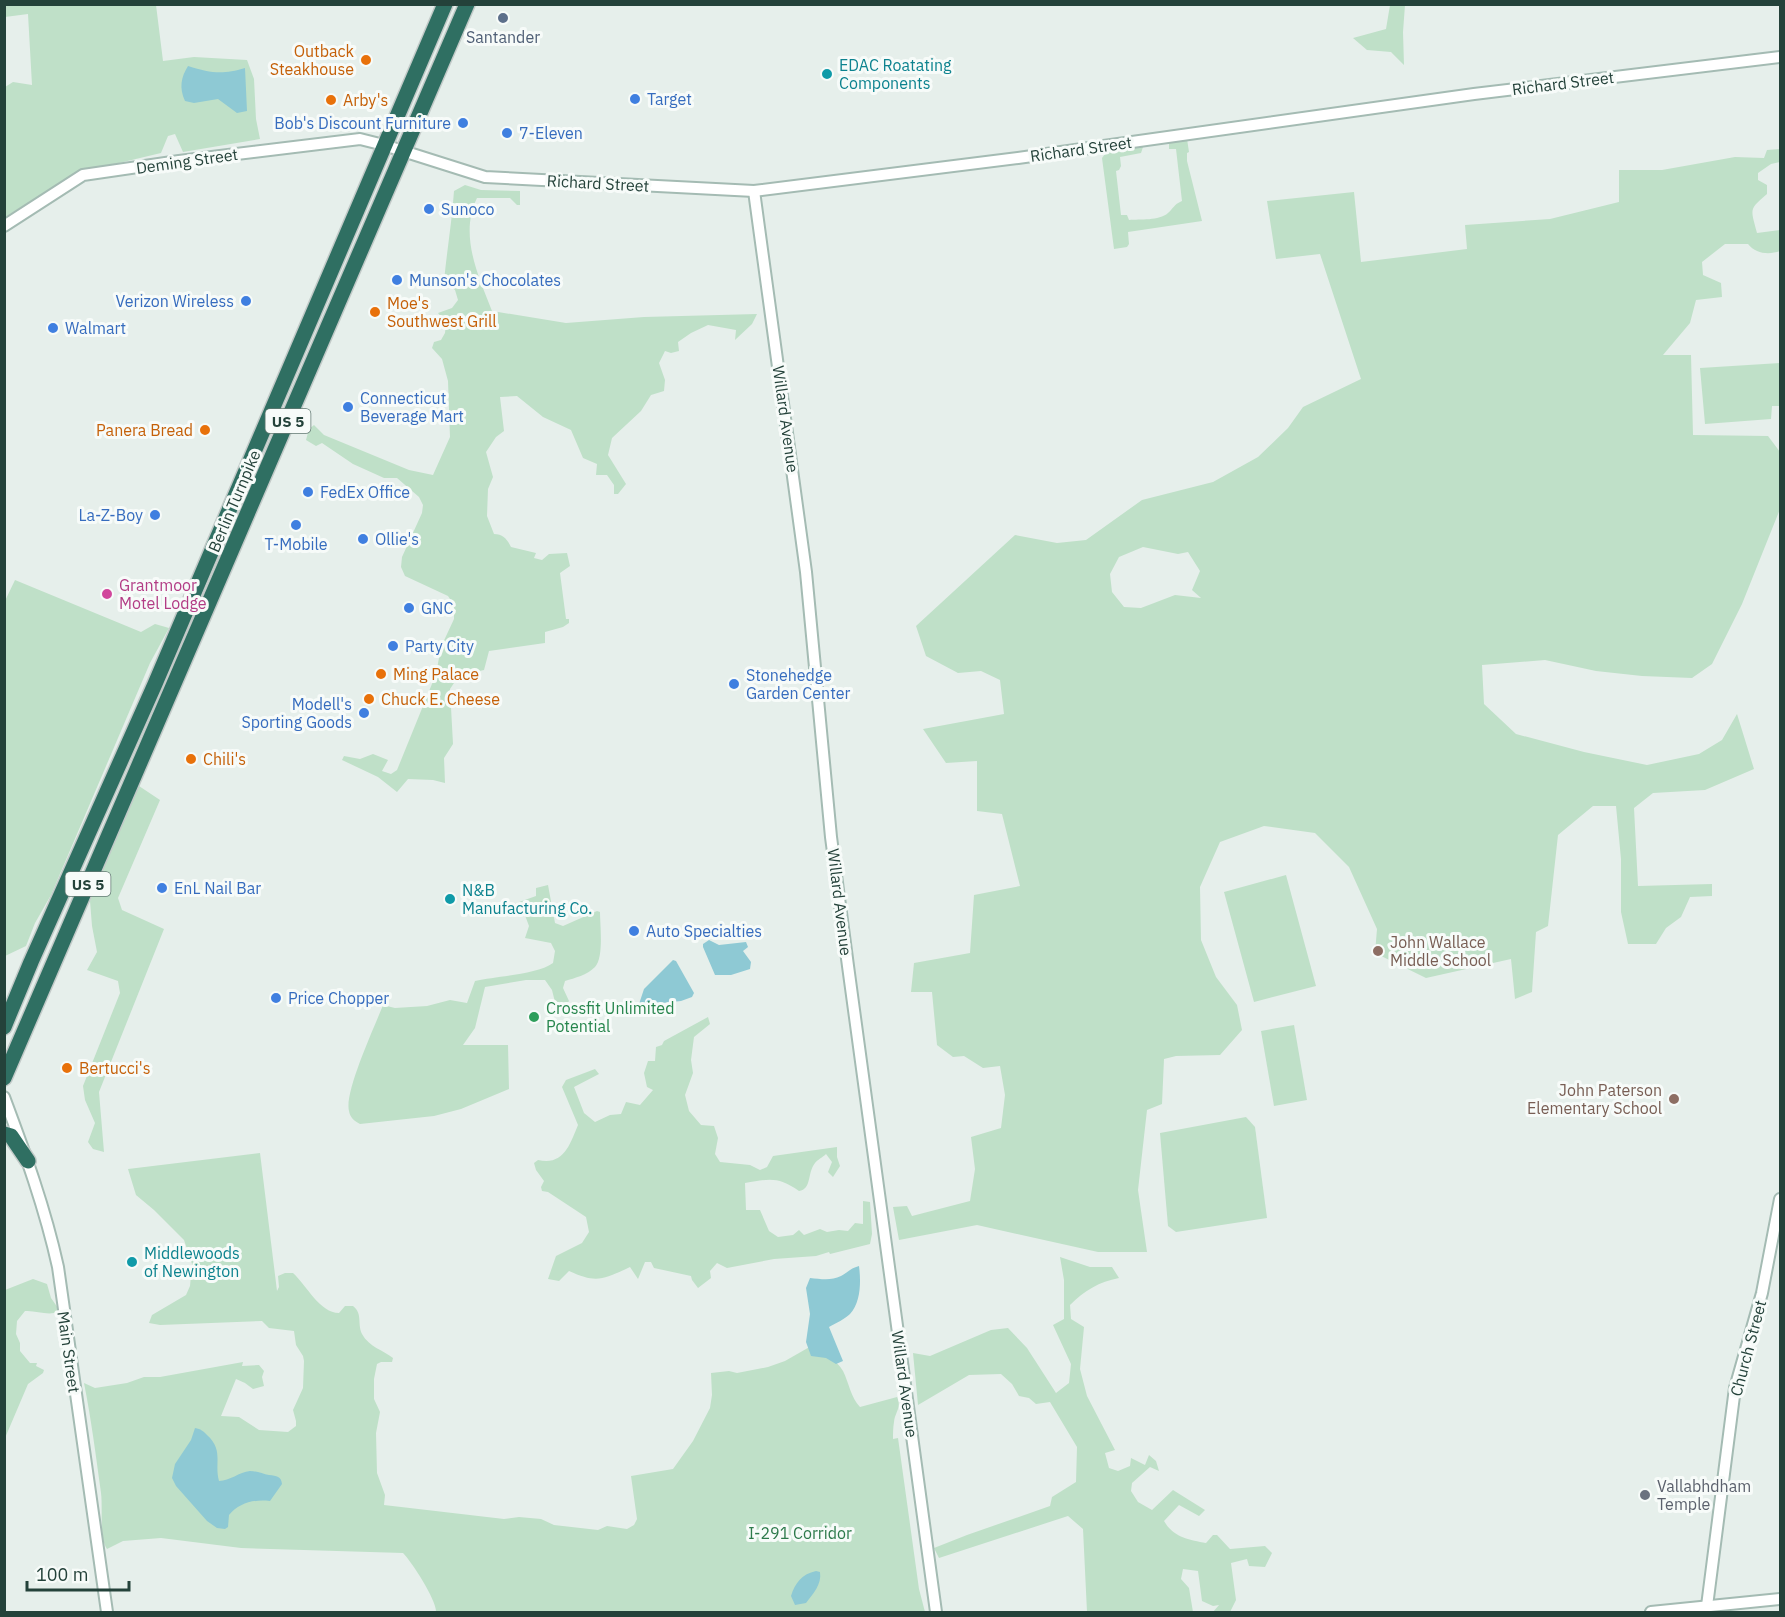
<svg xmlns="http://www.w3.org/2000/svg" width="1785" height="1617" viewBox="0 0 1785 1617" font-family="'IBM Plex Sans',sans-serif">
<rect width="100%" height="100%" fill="#e6efeb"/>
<g fill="#bfe0c8" fill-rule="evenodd">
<polygon points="5,5 156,5 163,61 194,57 247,60 254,79 256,119 260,139 183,152 175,134 168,136 161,153 77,173 5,217 5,87 13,82 32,85 28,14 5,17"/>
<polygon points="1390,5 1405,5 1403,32 1404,65 1391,52 1367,50 1353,38 1386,29"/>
<path d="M1187,139L1189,152L1187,153V161L1202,221L1128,232L1129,244L1127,247L1114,249L1102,158L1108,150L1140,146L1143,147L1141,153L1120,157L1121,166L1119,170L1116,171L1121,215H1127L1129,220C1140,219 1159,221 1168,213C1174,208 1173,205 1182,201L1176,149H1169V142Z"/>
<path d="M1780,149V162L1771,164L1758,173V180L1767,185V194C1748,210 1751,209 1757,233L1780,230V251C1769,255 1756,254 1748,244H1725L1702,262L1703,275L1721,283L1722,297L1696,300L1690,323L1663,355H1691L1693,435L1768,436L1780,452V509L1742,604L1712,664L1692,678L1642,676L1596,671L1545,660L1482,665L1484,704L1516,734L1584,752L1647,765L1699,754L1722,740L1737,714L1754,769L1705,790L1653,793L1634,808L1638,886L1712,884V896L1690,897L1681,917L1666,928L1656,944H1628L1621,912V859L1616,806H1593L1558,835L1548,926L1536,932L1532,992L1515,999L1511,959L1426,978L1375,953L1377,929L1349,867L1315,833L1264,826L1220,842L1200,887L1201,940L1216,977L1237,1005L1242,1030L1220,1055L1176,1056L1164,1059L1162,1104L1147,1110L1138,1190L1147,1252H1098L977,1225L899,1240L893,1207L907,1206L912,1216L970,1201L975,1169L971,1137L1001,1128L1005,1095L1000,1066L983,1068L964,1056L953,1057L937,1045L932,992H911L914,963L970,953L974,895L1020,886L1002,814L977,811V761L946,763L923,729L1004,714L1000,680L981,671L958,673L926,656L916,626L1015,535L1057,543L1086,540L1142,500L1213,482L1258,457L1288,428L1303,407L1361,379L1320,254L1276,259L1267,201L1354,192L1361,262L1467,249L1465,225L1550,219L1619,202V170H1662L1735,157L1764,158L1767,150ZM1143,547L1178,554L1188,552L1200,571L1192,590L1201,598L1175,595L1141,608L1124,607L1112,592L1110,574L1119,557Z"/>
<path d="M465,185L481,190L520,191V205H517L510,198H477C459,235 478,275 492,311L566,323L644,317L757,314L752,324L735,340L736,330L708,325L691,333L678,342L679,351L671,353L665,351L659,363L665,380L664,391L651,395L641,411L612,438L608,455L626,484L618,494H614V485L607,475H596L597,464L583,458L571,430L543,417L517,396L500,397L504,431L496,437L486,452L493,477L488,489L487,516L494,534C503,534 507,539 511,547L536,553L534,558L542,560L549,554L567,553L570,566L560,573L566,619H569V623L563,627L545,632V643L489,651L484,670L475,672L464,668L450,689L453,744L444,758L445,783L433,780L408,779L397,792L378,777L342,760L344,756L360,759L373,754L388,760L382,771L391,774L397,770L436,674L441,647L454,619V605L448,596L405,576L401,567L402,557L422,513L423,505L419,497L397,478H384L353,464L322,443L316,446L306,440L309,429L314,425L324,435L409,470L433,475L450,437L448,381L442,359L432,348L434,342L441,340L445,333L446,323L438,313L452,308L458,300L455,290L444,281C447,250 452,221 454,191Z"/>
<polygon points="1780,363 1780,406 1772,406 1771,419 1705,424 1700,368"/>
<polygon points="15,580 141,632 155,624 169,628 150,663 51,895 35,923 26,946 5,956 4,603"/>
<polygon points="139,786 160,800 118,898 122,910 164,929 99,1092 104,1152 93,1149 88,1142 95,1123 85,1100 83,1086 120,993 118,981 87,970 97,952 92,926 90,901 133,796"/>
<polygon points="1286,875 1316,986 1254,1002 1224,892"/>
<path d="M548,885L555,923L563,926L597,911L600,912C600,925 604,958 595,967C587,975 575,978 565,981L563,988L569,1001L565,1006L555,1002L552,990L545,980H526L485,987L475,1028L463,1045H508L509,1089L461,1109L434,1116L360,1124C354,1121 350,1117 349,1111C344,1092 375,1026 383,1005L395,1008L427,1006L450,1000L467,1003L475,981C497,976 536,975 553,963L555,951L551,943L525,938L529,926L523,910L508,906L536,896V888Z"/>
<path d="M708,1017L710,1024L694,1037L691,1060L693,1073L685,1095L689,1111L701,1125L714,1126L718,1138L715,1154L720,1162L750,1165L760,1170L767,1167L773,1156L837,1147V1157L840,1166L833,1177L828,1172L832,1162L826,1154C823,1157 817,1160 815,1163C807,1173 812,1189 799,1191C778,1176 769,1179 745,1183L746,1210H760L769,1231L778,1237L793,1235L799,1230L804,1235L820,1229L827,1232L839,1230L848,1231L855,1223L863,1224V1201L870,1202L872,1234L870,1244L830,1254L829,1252L816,1256L774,1259L727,1268L717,1263L710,1271L711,1278L698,1288L692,1280L691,1276L654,1268L651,1262H645L638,1279L630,1267C604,1279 597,1284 569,1271L559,1281L548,1279L556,1256L582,1243L589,1232L586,1217L548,1192L542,1191L541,1187L544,1181L536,1170L534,1163L538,1160C564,1166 570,1144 578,1125L562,1087L566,1080L595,1069L599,1074L574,1087L584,1113L595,1122L610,1115L621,1114L626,1102L640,1105L653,1090L647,1087L644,1073L648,1061H655L656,1047L662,1045L664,1041Z"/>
<polygon points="1294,1025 1307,1100 1274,1106 1261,1031"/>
<polygon points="1246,1117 1255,1127 1267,1218 1176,1232 1168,1226 1160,1133"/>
<path d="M260,1153L277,1291L279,1287L278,1276L285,1273H293C307,1286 320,1313 339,1313L345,1306H353C363,1314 357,1323 362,1334C369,1347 383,1350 393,1358L392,1362H381L377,1364L374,1379V1399L380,1412L376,1433L377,1473L385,1495L384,1505L504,1519L519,1517L541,1519L554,1525L598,1530L607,1526L627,1529L634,1525L637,1519L631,1476L673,1469L693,1441L710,1408L712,1395L711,1373L729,1371L737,1373L768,1367L785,1361L813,1345C822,1352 837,1360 843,1371C849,1383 851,1398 860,1407L897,1397C902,1408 895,1412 894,1422C893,1428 893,1433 893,1439L898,1438L919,1589L925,1612H436C437,1601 412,1562 403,1553L241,1548L161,1538L123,1541L107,1549C99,1538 103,1508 101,1493C96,1456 91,1418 84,1383L95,1388L127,1383L144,1377H160L243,1362L242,1366L259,1365L264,1371L262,1377L264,1386L253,1389L245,1383L236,1379L221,1416L239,1417L259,1430L288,1432L296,1426V1421L293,1410L303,1388L304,1361L303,1356L296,1345L294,1331L269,1328L262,1321L160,1325L149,1323L152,1315L186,1295L190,1286L192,1264L184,1240L154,1210L136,1195L128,1169Z"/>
<path d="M1060,1257L1090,1267H1112L1119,1278C1099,1282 1085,1290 1070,1305L1071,1319L1084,1327L1080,1369L1087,1396L1115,1450L1105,1453L1109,1468L1118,1471L1130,1466L1131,1458L1145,1465L1149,1455L1156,1461L1159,1471L1150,1467L1132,1483L1131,1491L1138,1502L1152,1510L1173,1490L1205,1510L1199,1516L1179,1505L1164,1521C1173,1537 1189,1540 1206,1543L1213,1535H1217L1230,1549L1265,1546L1272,1553L1265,1567L1249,1566L1247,1559L1231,1563L1236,1600L1230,1612H1213L1219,1605L1213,1606L1202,1601L1198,1571L1183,1569L1181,1579L1189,1588L1193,1612H1087L1083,1529L1068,1516L939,1558L934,1548L967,1535L1050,1506L1052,1497L1076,1482L1077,1447L1050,1402L1036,1404L1029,1398L1019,1396L1012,1384L1001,1374L969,1375L918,1405L913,1353L930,1356L991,1330L1008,1328L1027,1348L1056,1393L1069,1383L1071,1364L1053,1325L1064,1319V1280Z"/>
<path d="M33,1279L47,1284L51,1298L58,1308L57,1312C48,1316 35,1310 25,1311L17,1321L16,1334L20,1343V1351L30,1363H37L36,1366L44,1370L43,1373L28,1384L5,1438V1290Z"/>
</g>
<g fill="#8ec9d4">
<path d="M188,66C211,73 222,75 245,68L247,111L237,113L218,99L194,103L185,101C179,88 181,77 188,66Z"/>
<polygon points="709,940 719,945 746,942 748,947 743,951 751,962 750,969 731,975 715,975 703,947 703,944"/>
<polygon points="673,960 676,961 694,993 692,997 681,1001 662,1003 651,1013 642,1014 639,1004 644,989"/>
<path d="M859,1266C861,1281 861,1302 850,1314C845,1319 836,1323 829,1327L843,1361L836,1364L826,1358L811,1356L806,1342L810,1314L806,1288L810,1278C821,1279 831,1281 841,1276C848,1272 851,1268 859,1266Z"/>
<path d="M195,1428C201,1429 203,1431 207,1435C224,1450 214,1464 219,1481C230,1481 239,1472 250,1471C257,1471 263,1474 269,1475C277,1476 281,1476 282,1484L270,1501C254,1499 239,1503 229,1515L228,1527L225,1529L217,1528L207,1521L176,1486L172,1478L175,1464L191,1440Z"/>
<path d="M816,1571L820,1572C822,1584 813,1594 806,1603L795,1605L791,1596C795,1583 802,1574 816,1571Z"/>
</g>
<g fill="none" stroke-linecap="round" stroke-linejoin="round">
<defs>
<g id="secondary">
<polyline points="754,191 806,572 831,837 848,966 936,1612"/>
<polyline points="4,226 83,175 179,161 360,139 384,145 485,177 754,191 1018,158 1474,94 1780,57"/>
<path d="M4,1097C25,1153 45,1208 58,1267L107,1612"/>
<polyline points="1707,1606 1735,1388 1762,1293 1780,1199"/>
<polyline points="1651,1612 1780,1599"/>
</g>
<g id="highway">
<polyline points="4,1027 31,962 155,684 445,4"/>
<polyline points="4,1078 467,4"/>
<polyline points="4,1134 11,1136 28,1161"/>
</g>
</defs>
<use href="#secondary" stroke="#a4bbb3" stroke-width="14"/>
<use href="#highway" stroke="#c2cac8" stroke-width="18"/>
<use href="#secondary" stroke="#fff" stroke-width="10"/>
<use href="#highway" stroke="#2f6f62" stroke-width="15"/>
</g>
<circle fill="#5c6f8a" stroke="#f7fbf9" stroke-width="2" cx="503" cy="18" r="6"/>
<g fill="#e8710a" stroke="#f7fbf9" stroke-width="2">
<circle cx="366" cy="60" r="6"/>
<circle cx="331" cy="100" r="6"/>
<circle cx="375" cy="312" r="6"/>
<circle cx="205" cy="430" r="6"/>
<circle cx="381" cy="674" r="6"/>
<circle cx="369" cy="699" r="6"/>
<circle cx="191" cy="759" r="6"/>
<circle cx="67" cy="1068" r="6"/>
</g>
<g fill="#0f9aa8" stroke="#f7fbf9" stroke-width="2">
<circle cx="827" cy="74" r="6"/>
<circle cx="450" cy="899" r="6"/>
<circle cx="132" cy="1262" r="6"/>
</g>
<g fill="#3f7fe0" stroke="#f7fbf9" stroke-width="2">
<circle cx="635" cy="99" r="6"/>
<circle cx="463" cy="123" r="6"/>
<circle cx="507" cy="133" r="6"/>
<circle cx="429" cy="209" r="6"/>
<circle cx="397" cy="280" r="6"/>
<circle cx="246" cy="301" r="6"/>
<circle cx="53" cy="328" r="6"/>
<circle cx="348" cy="407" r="6"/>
<circle cx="308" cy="492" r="6"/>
<circle cx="155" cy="515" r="6"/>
<circle cx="296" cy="525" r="6"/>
<circle cx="363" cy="539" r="6"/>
<circle cx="409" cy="608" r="6"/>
<circle cx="393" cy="646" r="6"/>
<circle cx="734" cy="684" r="6"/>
<circle cx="364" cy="713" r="6"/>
<circle cx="162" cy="888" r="6"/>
<circle cx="634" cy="931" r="6"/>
<circle cx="276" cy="998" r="6"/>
</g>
<circle fill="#d1479c" stroke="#f7fbf9" stroke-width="2" cx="107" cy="594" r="6"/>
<g fill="#8d6e63" stroke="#f7fbf9" stroke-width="2">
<circle cx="1378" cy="951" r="6"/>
<circle cx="1674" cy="1099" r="6"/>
</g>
<circle fill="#2e9e5b" stroke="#f7fbf9" stroke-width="2" cx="534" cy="1017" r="6"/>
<circle fill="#6b7280" stroke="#f7fbf9" stroke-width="2" cx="1645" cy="1495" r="6"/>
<g text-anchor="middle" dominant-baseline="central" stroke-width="6" stroke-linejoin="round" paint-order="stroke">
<g fill="#f7fbf9" stroke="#637a73" stroke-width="1.5">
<rect x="265.5" y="409" width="45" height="24" rx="4.5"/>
<rect x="65.5" y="872" width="45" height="24" rx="4.5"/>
</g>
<g font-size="15" font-weight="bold" fill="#24423a">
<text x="288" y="421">US 5</text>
<text x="88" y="884">US 5</text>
</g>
<g font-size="16" fill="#4e5e75" stroke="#f7fbf9">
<text x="503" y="37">Santander</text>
</g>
<g font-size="16" fill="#c56008" stroke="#f7fbf9" text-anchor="start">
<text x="354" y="51" text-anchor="end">Outback<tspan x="354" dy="18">Steakhouse</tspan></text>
<text x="343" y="100">Arby's</text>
<text x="387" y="303">Moe's<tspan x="387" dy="18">Southwest Grill</tspan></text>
<text x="193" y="430" text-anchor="end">Panera Bread</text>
<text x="393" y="674">Ming Palace</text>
<text x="381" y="699">Chuck E. Cheese</text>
<text x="203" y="759">Chili's</text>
<text x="79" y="1068">Bertucci's</text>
</g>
<g font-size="16" fill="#0d838f" stroke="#f7fbf9" text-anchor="start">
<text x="839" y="65">EDAC Roatating<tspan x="839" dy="18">Components</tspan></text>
<text x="462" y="890">N&amp;B<tspan x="462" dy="18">Manufacturing Co.</tspan></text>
<text x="144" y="1253">Middlewoods<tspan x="144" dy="18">of Newington</tspan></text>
</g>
<g font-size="16" fill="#24423a" stroke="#f7fbf9">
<text transform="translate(1563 83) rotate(-7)">Richard Street</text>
<text transform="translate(1081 149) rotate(-8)">Richard Street</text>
<text transform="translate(187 161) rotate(-8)">Deming Street</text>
<text transform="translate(598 183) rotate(3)">Richard Street</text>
<text transform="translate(786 419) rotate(82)">Willard Avenue</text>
<text transform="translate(234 501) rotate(-67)">Berlin Turnpike</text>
<text transform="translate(840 902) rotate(83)">Willard Avenue</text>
<text transform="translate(1748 1348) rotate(-75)">Church Street</text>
<text transform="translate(69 1352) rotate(82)">Main Street</text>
<text transform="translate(905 1384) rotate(82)">Willard Avenue</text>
</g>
<g font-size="16" fill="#366cbe" stroke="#f7fbf9" text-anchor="start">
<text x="647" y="99">Target</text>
<text x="451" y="123" text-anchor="end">Bob's Discount Furniture</text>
<text x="519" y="133">7-Eleven</text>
<text x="441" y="209">Sunoco</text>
<text x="409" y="280">Munson's Chocolates</text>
<text x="234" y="301" text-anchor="end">Verizon Wireless</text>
<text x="65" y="328">Walmart</text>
<text x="360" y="398">Connecticut<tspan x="360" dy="18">Beverage Mart</tspan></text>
<text x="320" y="492">FedEx Office</text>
<text x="143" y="515" text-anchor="end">La-Z-Boy</text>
<text x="375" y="539">Ollie's</text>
<text x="296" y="544" text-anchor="middle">T-Mobile</text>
<text x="421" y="608">GNC</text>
<text x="405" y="646">Party City</text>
<text x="746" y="675">Stonehedge<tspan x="746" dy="18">Garden Center</tspan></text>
<text x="352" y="704" text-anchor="end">Modell's<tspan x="352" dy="18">Sporting Goods</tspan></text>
<text x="174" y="888">EnL Nail Bar</text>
<text x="646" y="931">Auto Specialties</text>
<text x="288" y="998">Price Chopper</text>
</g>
<g font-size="16" fill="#b23c85" stroke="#f7fbf9" text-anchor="start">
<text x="119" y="585">Grantmoor<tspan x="119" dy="18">Motel Lodge</tspan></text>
</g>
<g font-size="16" fill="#785e54" stroke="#f7fbf9" text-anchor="start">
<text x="1390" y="942">John Wallace<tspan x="1390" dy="18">Middle School</tspan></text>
<text x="1662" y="1090" text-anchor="end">John Paterson<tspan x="1662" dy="18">Elementary School</tspan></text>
</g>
<g font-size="16" fill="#27864d" stroke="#f7fbf9" text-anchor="start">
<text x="546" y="1008">Crossfit Unlimited<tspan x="546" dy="18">Potential</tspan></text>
</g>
<g font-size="16" fill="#5b616d" stroke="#f7fbf9" text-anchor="start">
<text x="1657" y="1486">Vallabhdham<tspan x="1657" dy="18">Temple</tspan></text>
</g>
<g font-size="16" fill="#2d7a4b" stroke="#f7fbf9">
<text x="800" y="1533">I-291 Corridor</text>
</g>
</g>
<rect width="1785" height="1617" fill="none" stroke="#24423a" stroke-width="12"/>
<path d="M27 1581v9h102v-9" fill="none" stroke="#24423a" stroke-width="3"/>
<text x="36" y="1581" font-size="18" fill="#24423a" stroke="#f7fbf9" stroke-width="4.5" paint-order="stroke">100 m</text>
</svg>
